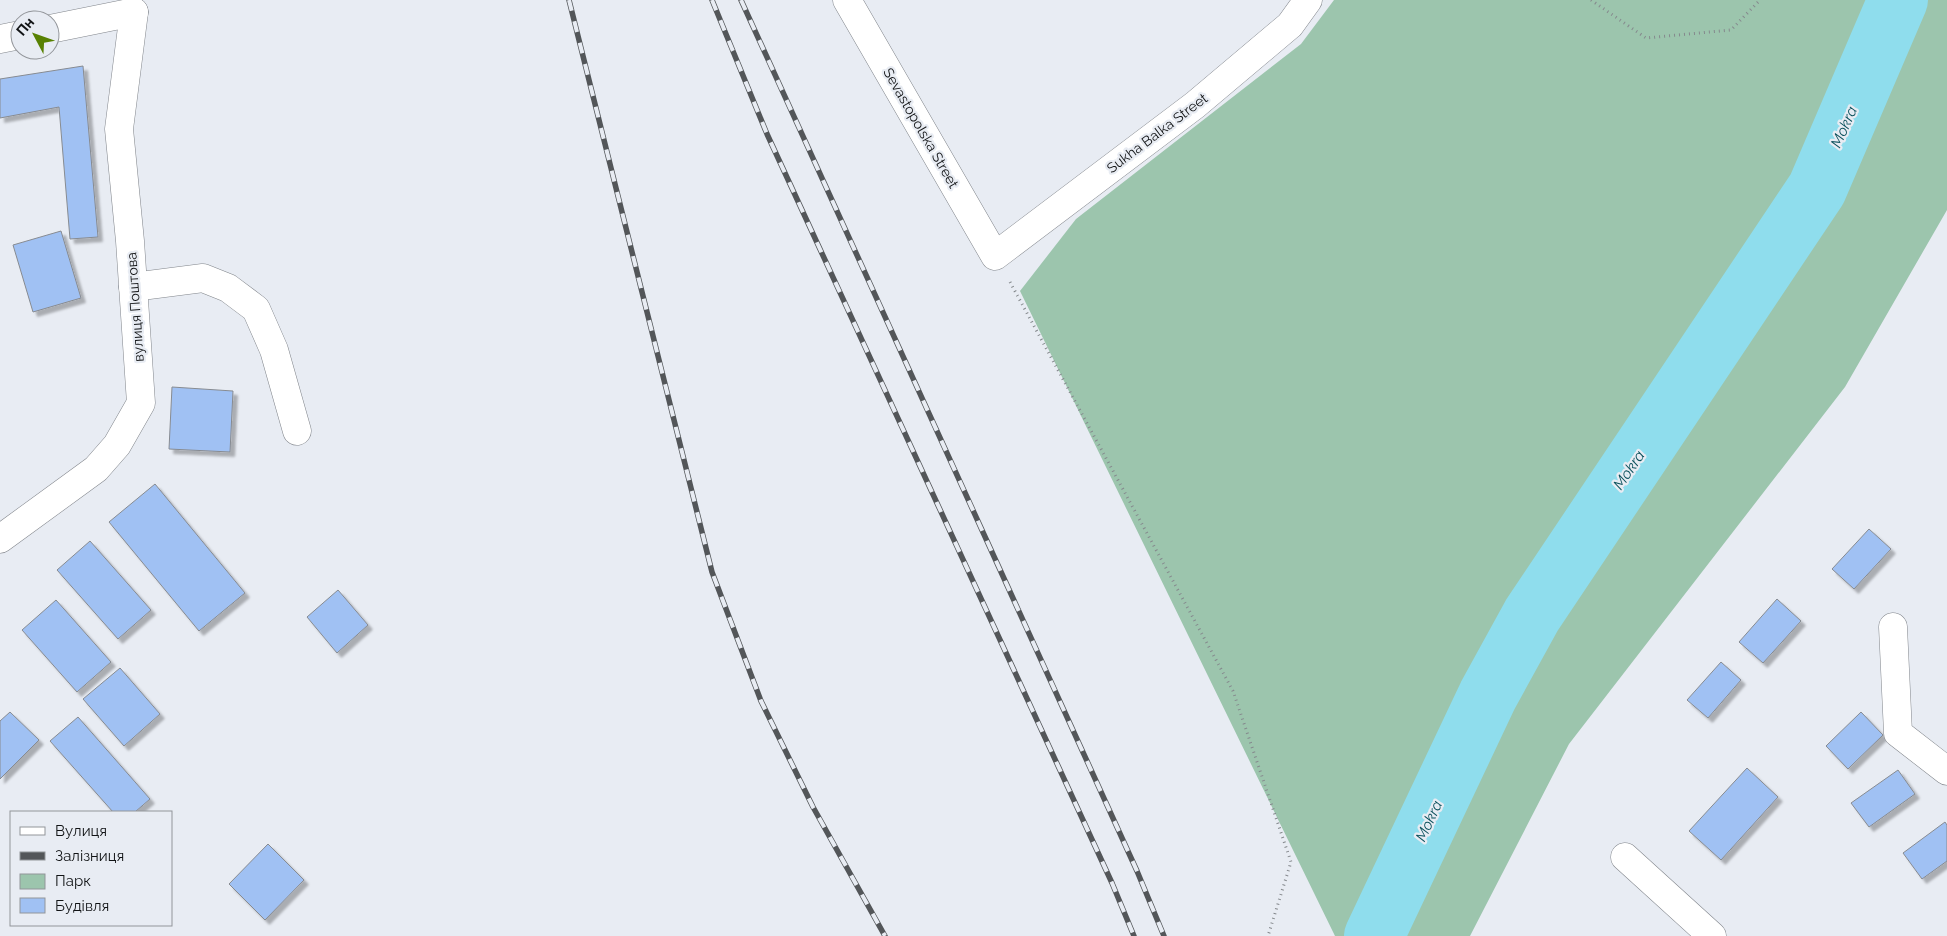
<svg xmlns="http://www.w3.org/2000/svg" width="1947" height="936" viewBox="0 0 1947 936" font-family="Raleway,sans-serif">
<defs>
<filter id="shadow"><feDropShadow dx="4.5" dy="4.5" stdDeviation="1" flood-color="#0004"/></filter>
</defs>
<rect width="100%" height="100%" fill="#e8ecf3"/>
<polygon fill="#9cc5ad" points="1334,0 1947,0 1947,210 1845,387 1569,744 1470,936 1335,936 1020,291 1076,219 1301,44"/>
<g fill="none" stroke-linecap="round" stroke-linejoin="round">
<polyline stroke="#8fdded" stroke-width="60" points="1374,936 1488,695 1532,615 1817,189 1898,0"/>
</g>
<g fill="#a0c1f3" stroke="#878b91" filter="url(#shadow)">
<polygon points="83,66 98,237 70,239 59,107 0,118 0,79"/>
<polygon points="61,231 81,298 33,312 13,245"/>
<polygon points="172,387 233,391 230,452 169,449"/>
<polygon points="155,484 245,593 199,631 109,522"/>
<polygon points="1869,529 1891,549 1854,589 1832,569"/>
<polygon points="90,541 151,610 118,639 57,570"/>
<polygon points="338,590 368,625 337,653 307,617"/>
<polygon points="1777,599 1801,621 1763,663 1739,642"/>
<polygon points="56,600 111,662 77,692 22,630"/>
<polygon points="1721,662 1741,680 1708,718 1687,700"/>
<polygon points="120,668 160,714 124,746 83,699"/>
<polygon points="10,712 39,740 0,779 0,721"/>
<polygon points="1861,712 1883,735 1848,769 1826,746"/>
<polygon points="78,717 150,799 135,812 113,812 50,741"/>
<polygon points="1747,768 1778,797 1721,860 1689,831"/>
<polygon points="1898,770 1915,794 1869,827 1851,803"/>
<polygon points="1945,822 1947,825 1947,861 1922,879 1903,853"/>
<polygon points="268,844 304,880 265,920 229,884"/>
</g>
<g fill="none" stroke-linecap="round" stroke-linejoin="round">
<defs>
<g id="minor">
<polyline points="847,0 995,256 1195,105 1290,25 1308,0"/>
<polyline points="50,29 134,12"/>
<polyline points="0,39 20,35"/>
<polyline points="133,287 203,278 228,288 256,309 274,350 297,431"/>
<polyline points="0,539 96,469 117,445 141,403 130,241 119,129 134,12"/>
<polyline points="1893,627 1898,733 1947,771"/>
<polyline points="1625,857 1712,936"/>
</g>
</defs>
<use href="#minor" stroke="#81858b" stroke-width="29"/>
<g stroke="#85898d" stroke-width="3" stroke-dasharray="1 4" stroke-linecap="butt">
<polyline points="1591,0 1646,38 1731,30 1760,0"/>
<polyline points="1010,282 1233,691 1291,862 1268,936"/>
</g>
<use href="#minor" stroke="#fff" stroke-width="28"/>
<defs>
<g id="rail">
<polyline points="569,0 712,572 761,701 813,807 885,936"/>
<polyline points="712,0 767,134 1112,883 1134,936"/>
<polyline points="741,0 1137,871 1164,936"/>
</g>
</defs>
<use href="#rail" stroke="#535659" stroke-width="5.5"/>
<use href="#rail" stroke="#e8ecf3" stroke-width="4" stroke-dasharray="11" stroke-linecap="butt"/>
</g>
<g text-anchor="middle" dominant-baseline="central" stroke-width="4.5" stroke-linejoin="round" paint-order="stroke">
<g font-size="14" fill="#111315" stroke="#e8ecf3">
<text transform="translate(921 128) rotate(60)">Sevastopolska Street</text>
<text transform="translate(1157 133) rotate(-37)">Sukha Balka Street</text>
<text transform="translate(135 307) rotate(-94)">вулиця Поштова</text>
</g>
<g font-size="15" font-style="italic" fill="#0b515c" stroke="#e8ecf3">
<text transform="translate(1844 127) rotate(-66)">Mokra</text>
<text transform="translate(1629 470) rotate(-56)">Mokra</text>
<text transform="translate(1429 821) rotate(-65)">Mokra</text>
</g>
</g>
<rect x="10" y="811" width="162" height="115" fill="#e8ecf3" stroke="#92959a"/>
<rect x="20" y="827" width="25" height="8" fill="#ffffff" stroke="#92959a"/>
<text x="55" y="836" font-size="15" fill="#111315">Вулиця</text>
<rect x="20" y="852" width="25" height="8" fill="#535659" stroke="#92959a"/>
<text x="55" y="861" font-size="15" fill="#111315">Залізниця</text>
<rect x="20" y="874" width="25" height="15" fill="#9cc5ad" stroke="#92959a"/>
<text x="55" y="886" font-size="15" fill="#111315">Парк</text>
<rect x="20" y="898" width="25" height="15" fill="#a0c1f3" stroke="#92959a"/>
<text x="55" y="911" font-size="15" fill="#111315">Будівля</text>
<g transform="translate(35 35) rotate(311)"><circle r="24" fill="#e8ecf3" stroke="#92959a"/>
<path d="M0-4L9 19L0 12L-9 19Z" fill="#588102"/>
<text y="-8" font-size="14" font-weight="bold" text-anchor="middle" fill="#111315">Пн</text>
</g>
</svg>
